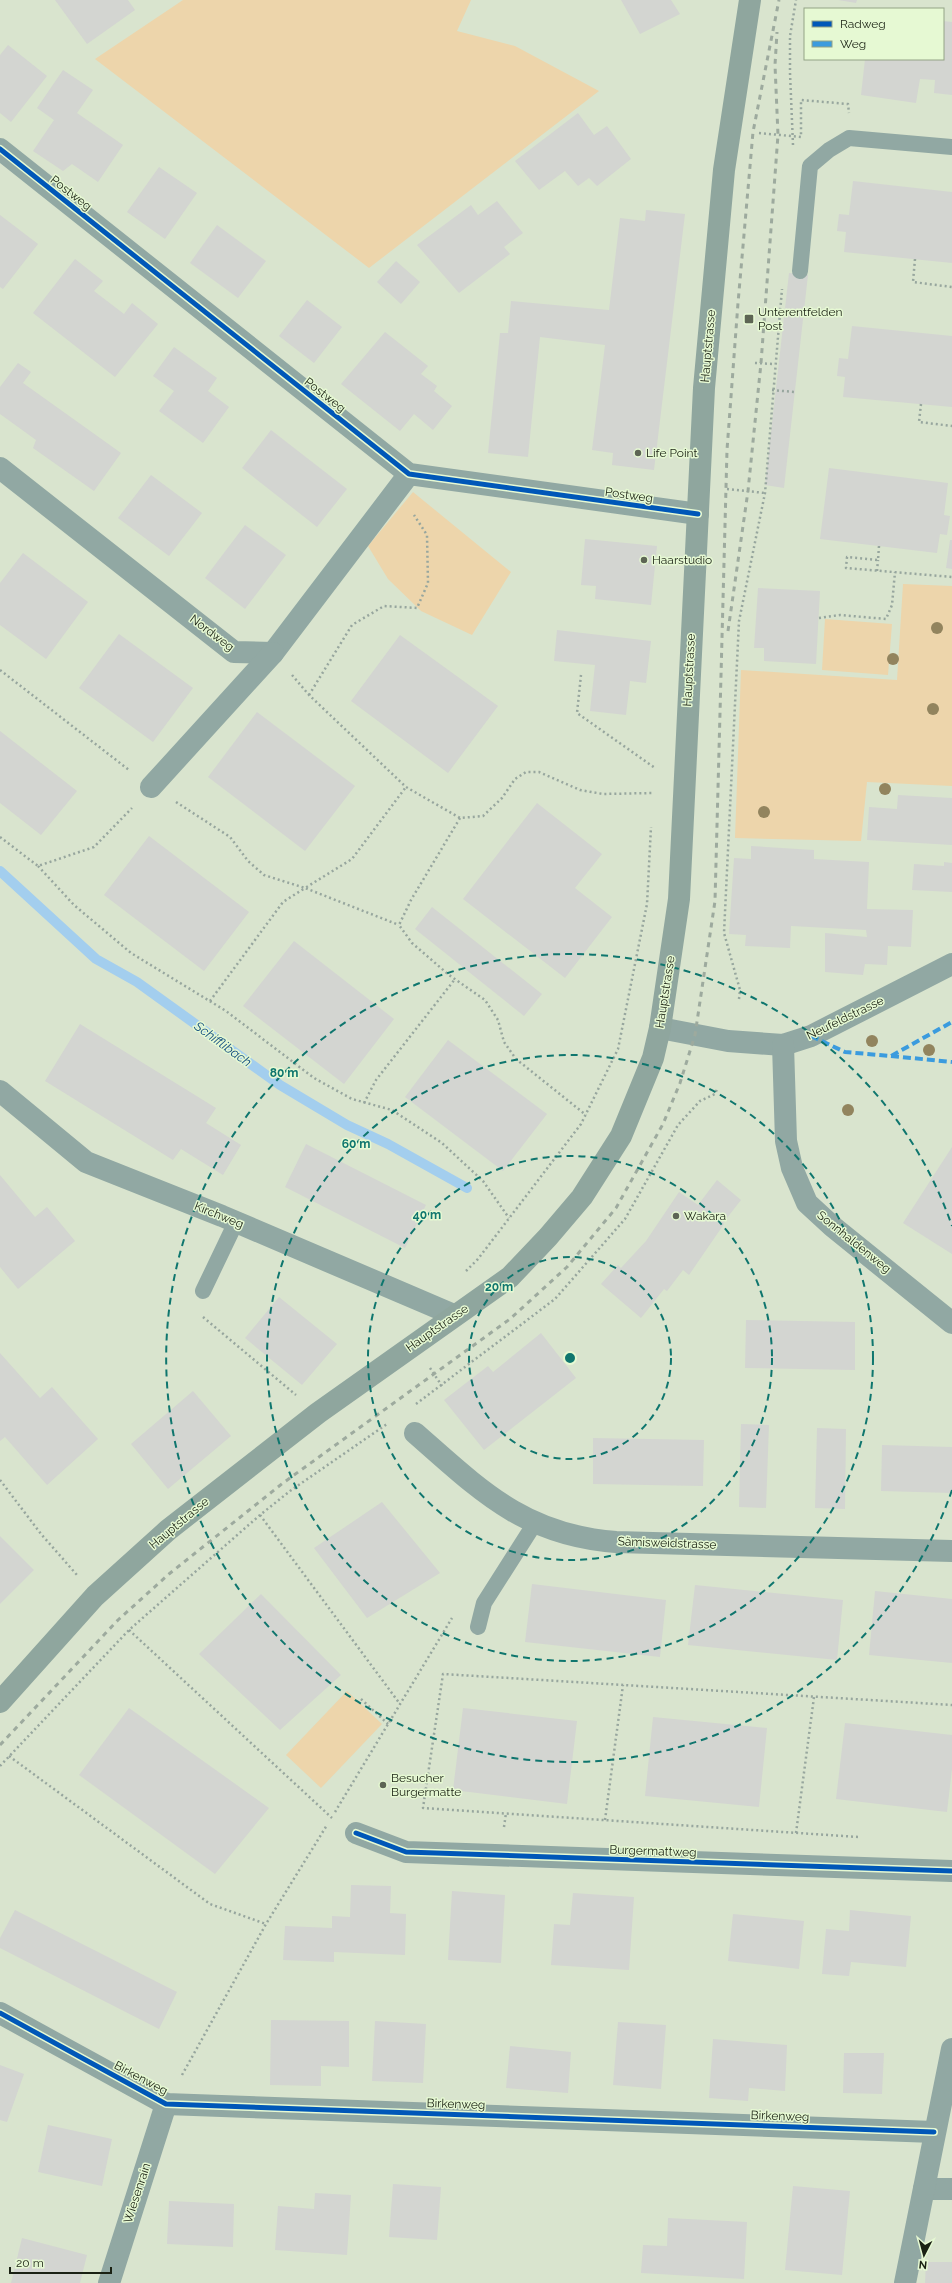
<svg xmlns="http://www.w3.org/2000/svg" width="952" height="2283" viewBox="0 0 952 2283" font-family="Raleway,sans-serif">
<rect width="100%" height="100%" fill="#d9e4ce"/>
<g fill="#edd5ab">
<polygon points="183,0 471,0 457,31 515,46 599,91 369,268 95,59"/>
<polygon points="413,492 511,572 472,635 421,611 388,579 368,546"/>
<polygon points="903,584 952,586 952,786 867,782 861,841 735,838 741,670 897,680"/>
<polygon points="825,619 892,624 888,675 822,670"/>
<polygon points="347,1691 382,1724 321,1788 286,1755"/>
</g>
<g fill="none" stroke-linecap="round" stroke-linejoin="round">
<polyline stroke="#a3ceee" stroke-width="10" points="0,871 96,959 137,982 280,1085 347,1125 388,1144 467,1188"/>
</g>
<g fill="#d3d5d1">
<polygon points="55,0 128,0 135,10 87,44"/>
<polygon points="621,0 671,0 680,14 640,34"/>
<polygon points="838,0 857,0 856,3"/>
<polygon points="943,21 952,22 952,95 934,93 935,80 920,79 916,103 861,95 865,59 943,59"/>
<polygon points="8,45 47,76 11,122 0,113 0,55"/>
<polygon points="63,70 93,90 77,113 123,145 98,182 72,164 63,171 33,151 54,120 37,108"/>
<polygon points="578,113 594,135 607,126 631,159 597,186 589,178 578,186 565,171 539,190 515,161"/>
<polygon points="159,167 197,193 165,239 127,212"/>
<polygon points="853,181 952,192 952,263 844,252 846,232 837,231 839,214 849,215"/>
<polygon points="497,201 523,233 504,247 510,254 459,293 417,245 471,205 478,215"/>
<polygon points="646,210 685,214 654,470 612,465 613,453 592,450 605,345 540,337 528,457 488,453 500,333 508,333 511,301 609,310 620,218 645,221"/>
<polygon points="0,215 38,244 3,289 0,287"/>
<polygon points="217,225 266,261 238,298 190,263"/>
<polygon points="75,259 103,281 94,291 124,314 132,303 158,324 115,377 33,313"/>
<polygon points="396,261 420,282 401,304 377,282"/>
<polygon points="789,273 808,275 784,488 765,485"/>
<polygon points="307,300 342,327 314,363 279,336"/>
<polygon points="852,326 952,336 952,407 843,397 845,377 837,376 839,358 848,359"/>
<polygon points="385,332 428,366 421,374 437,386 434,391 452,406 433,430 414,414 400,431 341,384"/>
<polygon points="174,347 217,378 208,391 229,407 203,443 159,411 174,391 153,376"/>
<polygon points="18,363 31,372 23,383 121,453 94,491 33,448 36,440 0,414 0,387"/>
<polygon points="271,430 347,489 317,527 242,468"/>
<polygon points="829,468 948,483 944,515 950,516 947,535 940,534 937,553 820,539"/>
<polygon points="151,475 202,513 169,556 118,518"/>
<polygon points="245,525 286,555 245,609 205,578"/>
<polygon points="585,539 657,546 651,605 595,599 596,586 581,585"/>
<polygon points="950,540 952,540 952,569 946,568"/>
<polygon points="23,553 88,602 46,659 0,625 0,583"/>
<polygon points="758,588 820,591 816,664 764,661 764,648 754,648"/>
<polygon points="557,630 651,641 646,683 630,681 626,715 590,711 595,665 554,661"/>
<polygon points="119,634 193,688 153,742 79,688"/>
<polygon points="400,635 498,706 448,773 351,701"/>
<polygon points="257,712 355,786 305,851 208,777"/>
<polygon points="0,731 77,791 41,835 0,803"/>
<polygon points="898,795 952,798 952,845 867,840 869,807 897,809"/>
<polygon points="537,803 602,854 575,888 612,917 565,978 463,899"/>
<polygon points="149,836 249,912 204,971 104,895"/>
<polygon points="751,846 814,850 814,859 869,862 867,909 913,910 911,947 888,946 887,965 865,964 863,975 825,972 825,933 867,937 866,930 791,926 790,948 745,946 746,935 729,934 734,858 751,859"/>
<polygon points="944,862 952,863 952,892 912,890 914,864 944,866"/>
<polygon points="432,907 542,994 524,1016 415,929"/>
<polygon points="294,941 394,1019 344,1084 243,1006"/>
<polygon points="80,1024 216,1108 206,1123 241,1145 223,1175 181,1149 173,1160 45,1081"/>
<polygon points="448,1040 547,1114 503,1171 405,1097"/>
<polygon points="306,1144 426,1205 405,1248 285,1187"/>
<polygon points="952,1147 952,1254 903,1223"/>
<polygon points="0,1175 35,1217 47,1207 75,1241 18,1289 0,1267"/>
<polygon points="717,1180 741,1200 723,1223 724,1224 689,1275 683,1270 667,1291 664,1289 641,1318 601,1284 618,1265 621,1268 646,1241 679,1192 698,1205"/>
<polygon points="279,1297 337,1344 302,1385 245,1338"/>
<polygon points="746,1320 855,1322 855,1370 745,1368"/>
<polygon points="541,1333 576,1378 484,1450 444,1400 488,1366 493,1372"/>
<polygon points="0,1353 40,1398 52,1387 98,1439 47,1485 5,1437 0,1441"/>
<polygon points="193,1391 231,1436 168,1489 131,1444"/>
<polygon points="741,1424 769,1425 766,1508 739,1507"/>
<polygon points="817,1428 846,1429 845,1509 815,1508"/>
<polygon points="593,1438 704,1440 703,1486 593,1484"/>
<polygon points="882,1445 952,1447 952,1493 881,1491"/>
<polygon points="382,1502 440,1573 367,1618 314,1548"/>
<polygon points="0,1536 34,1570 0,1604"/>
<polygon points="532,1584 666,1600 660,1657 525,1642"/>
<polygon points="695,1585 843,1600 837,1660 688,1645"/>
<polygon points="875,1591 952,1599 952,1663 869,1655"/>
<polygon points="261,1594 341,1675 280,1730 199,1654"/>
<polygon points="129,1708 269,1808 215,1874 79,1775"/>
<polygon points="463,1708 577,1721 567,1804 453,1790"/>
<polygon points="653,1717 767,1728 759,1807 645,1796"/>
<polygon points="845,1723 952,1735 952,1769 947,1812 836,1799"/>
<polygon points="351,1885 391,1886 390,1913 406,1914 405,1955 334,1952 334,1962 283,1960 285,1926 332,1928 332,1916 350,1917"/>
<polygon points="452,1891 505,1895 501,1963 448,1960"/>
<polygon points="573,1893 634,1897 629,1970 551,1965 554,1924 570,1925"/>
<polygon points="15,1910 177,1992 159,2029 0,1948 0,1938"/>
<polygon points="850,1910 911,1916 906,1967 851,1962 849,1976 822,1974 826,1929 849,1931"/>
<polygon points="733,1914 804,1921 799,1969 728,1961"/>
<polygon points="271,2020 349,2021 349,2067 321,2066 321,2086 270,2085"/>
<polygon points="375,2021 426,2024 423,2083 372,2081"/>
<polygon points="618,2022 666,2025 661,2089 613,2085"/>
<polygon points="713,2039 787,2045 785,2091 749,2088 748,2101 709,2098"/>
<polygon points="510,2046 571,2052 568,2093 506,2088"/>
<polygon points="844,2053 884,2053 882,2094 843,2093"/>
<polygon points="0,2065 24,2074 7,2122 0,2120"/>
<polygon points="48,2125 112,2139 102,2186 38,2172"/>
<polygon points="393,2184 441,2187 437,2240 389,2237"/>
<polygon points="793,2186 850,2191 842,2275 785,2270"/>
<polygon points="315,2193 351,2195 347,2255 275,2250 278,2206 314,2209"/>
<polygon points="169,2201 234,2204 233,2247 167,2244"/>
<polygon points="668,2218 747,2222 744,2279 641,2273 643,2245 667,2246"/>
<polygon points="22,2238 87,2255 80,2283 11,2283"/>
<polygon points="926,2262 952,2262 952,2283 925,2283"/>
</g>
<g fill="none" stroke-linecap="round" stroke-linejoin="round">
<g stroke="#97a69e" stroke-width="2.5" stroke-dasharray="2 3" stroke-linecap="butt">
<polyline points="759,133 801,137 801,100 848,104 849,113"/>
<polyline points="793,145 790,73 790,36 796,0"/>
<polyline points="915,259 913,282 952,287"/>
<polyline points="755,363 774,364"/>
<polyline points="772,390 794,392"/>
<polyline points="921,404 919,422 952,426"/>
<polyline points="727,489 765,493"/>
<polyline points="879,546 878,560 847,557 846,568 952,577"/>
<polyline points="877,571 878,560"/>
<polyline points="819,618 840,615 886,619 892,605 895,572"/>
<polyline points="0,670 129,770"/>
<polyline points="292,675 309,695 406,787 460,818 483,816 502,798 515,779 526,772 539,772 580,790 603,794 653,793"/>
<polyline points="581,675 577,713 655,768"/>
<polyline points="309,695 352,625 384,606 417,608 428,583 427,535 414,515"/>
<polyline points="176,802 230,837 248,861 264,875 305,888 352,859 406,787"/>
<polyline points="460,818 411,900 399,925 412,943 449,975 485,1000 498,1020 504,1042 516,1059 586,1115"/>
<polyline points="0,837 38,866 94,847 132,808"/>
<polyline points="38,866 74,905 131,953 226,1011 314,1078 352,1099 392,1110 442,1143 483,1181 509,1218"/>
<polyline points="739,999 740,990 724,933 739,621 765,493 782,289"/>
<polyline points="210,1001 283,902 305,888 399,925"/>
<polyline points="364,1103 376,1080 455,979"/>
<polyline points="466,1271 478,1259 581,1124 618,1049 647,904 651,827"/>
<polyline points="203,1317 296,1395"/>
<polyline points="430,1368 442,1386"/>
<polyline points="416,1404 555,1299 625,1219 678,1125 700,1101 715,1094 717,1089"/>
<polyline points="0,1480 41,1534 77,1575"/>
<polyline points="260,1515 400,1704"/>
<polyline points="129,1630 332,1818"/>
<polyline points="361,1699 388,1724"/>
<polyline points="9,1756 210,1904 266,1924"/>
<polyline points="0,1766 129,1630 260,1515 290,1491 387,1424"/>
<polyline points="335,1812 452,1618"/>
<polyline points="605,1820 623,1685"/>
<polyline points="504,1827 506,1813"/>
<polyline points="796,1833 814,1697"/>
<polyline points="858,1837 423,1808 443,1674 952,1705"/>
<polyline points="182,2075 266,1924 327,1825"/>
</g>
<g stroke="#91a8a3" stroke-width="16">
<polyline points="800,271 810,166 829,150 849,138 952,147"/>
<polyline points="203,1291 236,1222"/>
<polyline points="478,1627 484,1603 535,1523"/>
</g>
<g stroke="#91a8a3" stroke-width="22">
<polyline points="0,149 409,474 698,514"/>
<polyline points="0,468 234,652 273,653 409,474"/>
<polyline points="151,787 273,653"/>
<polyline points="660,1028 728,1041 783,1045 811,1036 952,964"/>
<polyline points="783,1045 786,1141 792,1168 807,1203 832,1226 952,1323"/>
<polyline points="0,1091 86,1162 222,1216 454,1315"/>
<path d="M415,1433C481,1491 524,1535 616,1542L952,1551"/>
<polyline points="356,1833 406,1852 952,1871"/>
<polyline points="0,2013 166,2104 934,2132"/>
<polyline points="924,2189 952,2189"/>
<polyline points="109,2283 166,2104"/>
<polyline points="905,2283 952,2049"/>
</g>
<polyline stroke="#8fa69e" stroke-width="22" points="0,1702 95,1596 168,1530 318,1413 510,1277 548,1237 582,1197 621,1136 653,1058 660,1028 679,899 704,388 724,170 750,0"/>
<g stroke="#9daa9e" stroke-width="3" stroke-dasharray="5 5" stroke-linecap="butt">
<polyline points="728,631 748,491 761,363 778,135 775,65 777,32"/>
<polyline points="0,1745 118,1620 169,1574 283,1483 510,1319 567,1267 616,1208 663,1124 680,1083 695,1035 715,901 727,450 738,303 753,132 779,0"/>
</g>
<g stroke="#3b9bde" stroke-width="4" stroke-dasharray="8 4" stroke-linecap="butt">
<polyline points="811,1036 845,1052 891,1056 952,1022"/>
<polyline points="891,1056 952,1062"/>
</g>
<defs>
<g id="cycleway">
<polyline points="0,149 409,474 698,514"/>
<polyline points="356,1833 406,1852 952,1871"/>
<polyline points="0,2013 166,2104 934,2132"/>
</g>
</defs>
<use href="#cycleway" stroke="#e6f9d3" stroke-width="8"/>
<use href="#cycleway" stroke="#0057b8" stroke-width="5"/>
</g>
<g fill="#92845e">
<circle cx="937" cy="628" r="6"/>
<circle cx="893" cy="659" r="6"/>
<circle cx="933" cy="709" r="6"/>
<circle cx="885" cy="789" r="6"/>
<circle cx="764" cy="812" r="6"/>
<circle cx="872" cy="1041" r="6"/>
<circle cx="929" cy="1050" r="6"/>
<circle cx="848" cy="1110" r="6"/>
</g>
<g fill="none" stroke="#0f766e" stroke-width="2" stroke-dasharray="7 5">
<circle cx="570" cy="1358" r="101"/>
<circle cx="570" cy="1358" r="202"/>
<circle cx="570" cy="1358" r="303"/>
<path d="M952 1490A404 404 0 1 1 952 1226"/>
</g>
<g fill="#5d6554" stroke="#e6f9d3" stroke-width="1.5">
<rect x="744" y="314" width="10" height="10" rx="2"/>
<circle cx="638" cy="453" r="4"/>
<circle cx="644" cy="560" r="4"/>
<circle cx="676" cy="1216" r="4"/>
<circle cx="383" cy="1785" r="4"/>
</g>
<g text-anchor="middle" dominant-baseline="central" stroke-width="3" stroke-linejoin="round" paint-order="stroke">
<g font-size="12" fill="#1a2113" stroke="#e6f9d3">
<text transform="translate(71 193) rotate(38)">Postweg</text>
<text transform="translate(708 346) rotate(-85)">Hauptstrasse</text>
<text transform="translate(325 395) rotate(38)">Postweg</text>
<text transform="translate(629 495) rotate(8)">Postweg</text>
<text transform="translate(212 633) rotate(37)">Nordweg</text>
<text transform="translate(689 670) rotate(-87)">Hauptstrasse</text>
<text transform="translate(665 992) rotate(-81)">Hauptstrasse</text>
<text transform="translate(845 1018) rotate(-26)">Neufeldstrasse</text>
<text transform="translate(219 1215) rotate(22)">Kirchweg</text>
<text transform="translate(854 1242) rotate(39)">Sonnhaldenweg</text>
<text transform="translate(437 1328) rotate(-35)">Hauptstrasse</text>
<text transform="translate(179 1523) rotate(-40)">Hauptstrasse</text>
<text transform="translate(667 1543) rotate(2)">Sämisweidstrasse</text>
<text transform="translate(653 1851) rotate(2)">Burgermattweg</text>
<text transform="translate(141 2078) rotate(28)">Birkenweg</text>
<text transform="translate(456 2104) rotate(2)">Birkenweg</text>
<text transform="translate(780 2116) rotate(2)">Birkenweg</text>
<text transform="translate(137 2193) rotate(-72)">Wiesenrain</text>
</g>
<g font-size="12" fill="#1a2113" stroke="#e6f9d3" text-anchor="start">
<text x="758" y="312">Unterentfelden<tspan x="758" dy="14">Post</tspan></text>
<text x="646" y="453">Life Point</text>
<text x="652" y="560">Haarstudio</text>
<text x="684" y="1216">Wakara</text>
<text x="391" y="1778">Besucher<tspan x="391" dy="14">Burgermatte</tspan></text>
</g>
<g font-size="13" font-style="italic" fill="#144f82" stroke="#e6f9d3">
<text transform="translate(223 1044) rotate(36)">Schifflibach</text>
</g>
</g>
<circle cx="570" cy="1358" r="6" fill="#0f766e" stroke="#e6f9d3" stroke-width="2"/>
<g font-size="12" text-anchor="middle" font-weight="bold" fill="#0f766e" stroke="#e6f9d3" stroke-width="3" stroke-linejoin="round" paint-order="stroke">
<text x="284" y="1077">80 m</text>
<text x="356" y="1148">60 m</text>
<text x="427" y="1219">40 m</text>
<text x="499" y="1291">20 m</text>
</g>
<rect x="804" y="8" width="140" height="52" fill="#e6f9d3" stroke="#94a386"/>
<rect x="812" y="21" width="20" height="6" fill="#0057b8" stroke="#94a386"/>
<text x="840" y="28" font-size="12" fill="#1a2113">Radweg</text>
<rect x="812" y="41" width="20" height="6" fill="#3b9bde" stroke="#94a386"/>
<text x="840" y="48" font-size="12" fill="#1a2113">Weg</text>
<g transform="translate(924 2255) rotate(186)" stroke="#e6f9d3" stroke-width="3" paint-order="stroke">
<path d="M0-3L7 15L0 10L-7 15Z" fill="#1a2113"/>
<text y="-6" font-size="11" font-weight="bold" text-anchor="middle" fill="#1a2113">N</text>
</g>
<path d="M10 2267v6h101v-6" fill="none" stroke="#1a2113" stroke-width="2"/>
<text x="16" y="2267" font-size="12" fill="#1a2113" stroke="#e6f9d3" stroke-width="3" paint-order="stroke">20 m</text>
</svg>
